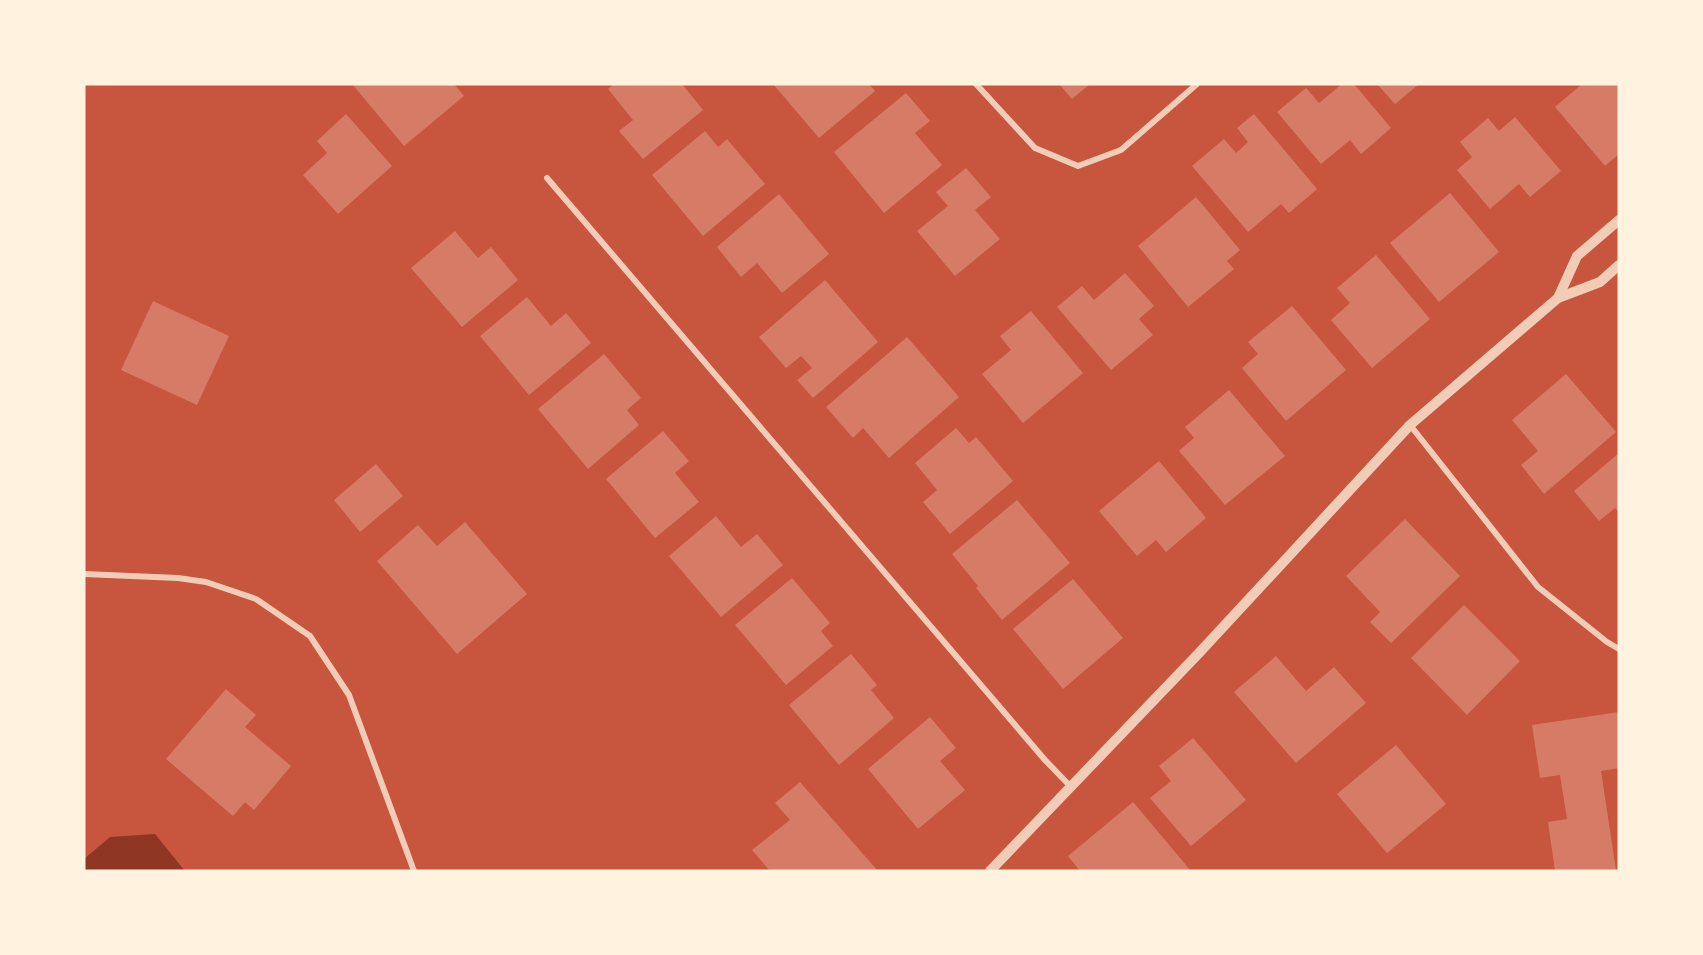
<svg xmlns="http://www.w3.org/2000/svg" width="1703" height="955" viewBox="0 0 1703 955" font-family="Merriweather,serif">
<rect width="100%" height="100%" fill="#c8553d"/>
<polygon fill="#8f3625" points="155,834 185,871 84,871 84,859 110,837"/>
<g fill="#d67c66">
<polygon points="352,84 454,84 464,96 404,146"/>
<polygon points="614,84 682,84 703,110 643,159 619,131 633,120 608,89"/>
<polygon points="773,84 869,84 875,91 819,138"/>
<polygon points="1059,84 1090,84 1072,99"/>
<polygon points="1342,84 1354,84 1391,128 1361,154 1350,140 1321,164 1277,112 1306,88 1319,103"/>
<polygon points="1377,84 1419,84 1395,104"/>
<polygon points="1582,84 1619,84 1619,154 1605,166 1555,107"/>
<polygon points="906,93 930,121 915,133 942,165 884,213 834,152"/>
<polygon points="346,114 392,166 338,214 303,175 327,153 317,141"/>
<polygon points="1254,114 1317,189 1289,213 1281,204 1248,232 1192,166 1224,139 1236,153 1248,142 1237,128"/>
<polygon points="1515,117 1561,171 1530,197 1519,184 1490,209 1457,170 1472,157 1460,142 1488,118 1499,131"/>
<polygon points="705,131 718,147 727,139 765,184 703,236 652,175"/>
<polygon points="966,168 991,197 975,210 1000,239 955,276 917,231 948,206 936,192"/>
<polygon points="1450,193 1499,252 1439,302 1390,243"/>
<polygon points="779,194 829,254 782,293 757,263 741,277 717,247"/>
<polygon points="1196,197 1240,250 1227,261 1234,269 1188,307 1138,246"/>
<polygon points="455,231 478,258 491,247 518,280 462,327 411,268"/>
<polygon points="1376,255 1430,319 1372,368 1331,320 1350,303 1337,288"/>
<polygon points="1125,273 1154,306 1139,319 1153,335 1111,370 1057,307 1082,286 1094,300"/>
<polygon points="825,280 878,342 813,398 797,380 812,368 801,356 786,368 759,337"/>
<polygon points="527,297 551,326 566,313 591,343 529,395 480,336"/>
<polygon points="153,301 229,336 197,405 121,370"/>
<polygon points="1292,306 1346,370 1286,421 1242,368 1258,354 1248,342"/>
<polygon points="1031,311 1083,373 1023,423 982,374 1011,350 1000,336"/>
<polygon points="907,337 959,397 889,458 863,428 853,438 826,407"/>
<polygon points="604,354 641,398 627,410 639,425 588,469 538,409"/>
<polygon points="1566,374 1616,432 1544,494 1521,465 1538,451 1512,420"/>
<polygon points="1229,390 1285,456 1225,505 1179,451 1194,438 1185,427"/>
<polygon points="956,428 969,443 976,437 1013,481 950,534 923,502 937,490 915,463"/>
<polygon points="663,431 689,461 675,473 699,502 655,538 606,479"/>
<polygon points="1619,453 1619,512 1615,508 1599,521 1574,491"/>
<polygon points="1159,461 1206,518 1166,552 1156,540 1137,556 1099,511"/>
<polygon points="376,464 403,496 360,532 334,500"/>
<polygon points="1017,500 1070,563 1002,620 976,588 978,586 952,554"/>
<polygon points="716,516 741,547 757,534 783,565 721,617 669,556"/>
<polygon points="1405,519 1460,576 1391,643 1370,622 1380,612 1346,576"/>
<polygon points="465,522 527,594 457,654 377,561 418,525 437,546"/>
<polygon points="792,578 830,623 821,631 833,646 786,685 735,625"/>
<polygon points="1073,579 1123,638 1063,689 1013,629"/>
<polygon points="1464,605 1520,661 1467,715 1411,658"/>
<polygon points="851,654 877,685 871,690 894,718 839,765 789,705"/>
<polygon points="1276,656 1306,691 1334,667 1366,703 1296,763 1234,692"/>
<polygon points="226,689 256,715 245,727 291,766 254,810 245,802 233,816 166,759"/>
<polygon points="1619,712 1619,768 1601,771 1616,870 1555,871 1548,822 1567,819 1560,775 1540,778 1532,725"/>
<polygon points="930,717 956,748 940,761 965,790 918,829 868,769"/>
<polygon points="1193,738 1246,800 1191,846 1150,798 1171,781 1159,766"/>
<polygon points="1396,745 1446,804 1387,853 1337,794"/>
<polygon points="800,782 878,871 770,871 752,850 790,820 775,803"/>
<polygon points="1133,802 1191,871 1080,871 1068,856"/>
</g>
<g fill="none" stroke-linecap="round" stroke-linejoin="round">
<g stroke="#f1ccb7" stroke-width="6">
<polyline points="976,84 1035,148 1078,166 1121,150 1197,84"/>
<polyline points="547,178 1045,760 1071,787"/>
<polyline points="1410,425 1538,587 1607,642 1619,649"/>
<polyline points="84,574 178,578 206,582 256,599 310,636 349,695 414,871"/>
</g>
<g stroke="#f1ccb7" stroke-width="10">
<polyline points="1558,298 1577,256 1619,220"/>
<polyline points="990,871 1199,653 1410,425 1558,298 1600,282 1619,265"/>
</g>
</g>
<rect width="1703" height="955" fill="none" stroke="#fff3e0" stroke-width="171"/>
</svg>
